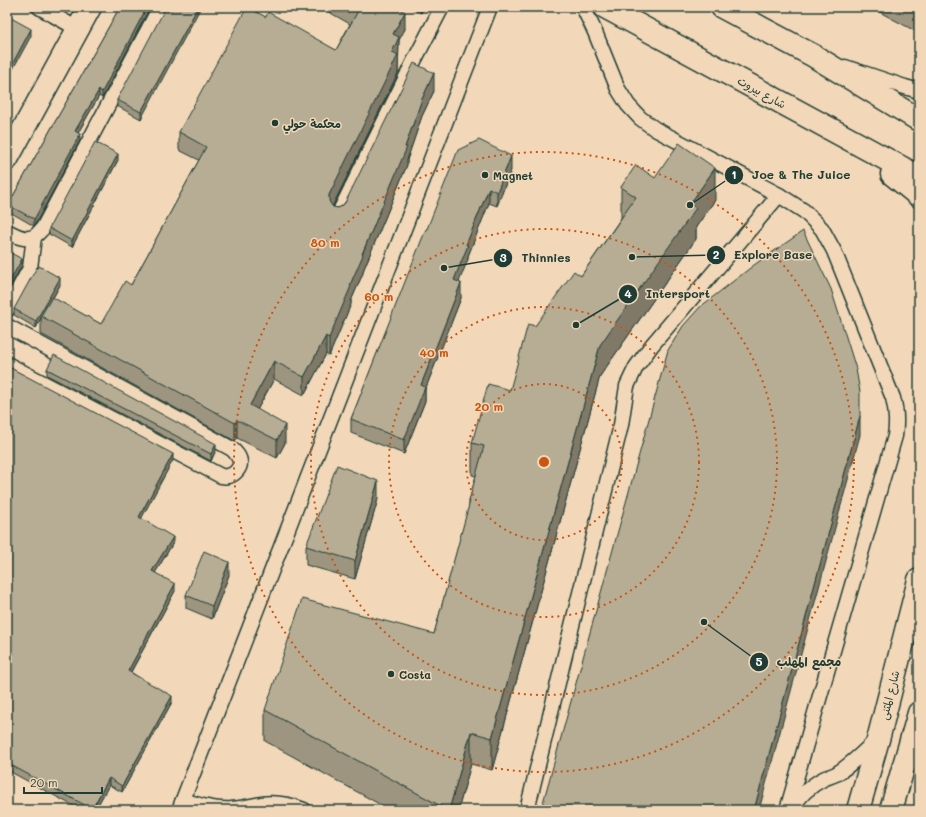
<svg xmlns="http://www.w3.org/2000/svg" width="926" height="817" viewBox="0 0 926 817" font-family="Mali,'Playpen Sans Arabic',sans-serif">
<rect width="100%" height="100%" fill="#f2d8b9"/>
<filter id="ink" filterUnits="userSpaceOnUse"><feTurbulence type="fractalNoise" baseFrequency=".025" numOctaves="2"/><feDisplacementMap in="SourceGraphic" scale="8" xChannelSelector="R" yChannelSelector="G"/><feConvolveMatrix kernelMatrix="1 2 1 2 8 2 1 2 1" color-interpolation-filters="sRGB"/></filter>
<g filter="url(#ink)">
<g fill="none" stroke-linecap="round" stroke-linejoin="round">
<defs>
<g id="service">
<polyline points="39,7 78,29"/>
<path d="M583,7L595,32L618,89L628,105L640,118L655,129L779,195L804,211L822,229L834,251L893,398C897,412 897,422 895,436L787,810"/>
<polyline points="845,67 905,87 919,91"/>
<polyline points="337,217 413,63 442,7"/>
<path d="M7,231C15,235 24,241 33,237C36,236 40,231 43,228L160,7"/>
<polyline points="7,310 30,268 34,237"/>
<path d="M7,326L232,449C236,453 240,457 240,463C240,469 234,475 228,476C226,477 224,476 221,476L7,364"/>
<path d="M183,800C198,805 214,810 231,809C241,808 251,806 261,804C275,802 291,805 304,810"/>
<polyline points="179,810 490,7"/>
<polyline points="527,810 621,425 627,386 636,367 652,345 779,195"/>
<path d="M791,810C798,797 811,785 825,778C828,777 832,776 836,774C851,765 864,752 876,740"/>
</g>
<polyline id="minor" points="7,159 90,7"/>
<g id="tertiary">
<polyline points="858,810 879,736 919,580"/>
<polyline points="891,810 919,713"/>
</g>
<g id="secondary">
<polyline points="605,7 919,177"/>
<polyline points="722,7 814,56 919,120"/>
<polyline points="892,174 919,196"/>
</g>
</defs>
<use href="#service" stroke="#1f3d34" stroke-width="17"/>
<use href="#minor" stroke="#1f3d34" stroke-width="25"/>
<use href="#tertiary" stroke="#1f3d34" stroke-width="25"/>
<use href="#secondary" stroke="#1f3d34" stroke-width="25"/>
<use href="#service" stroke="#f2d8b9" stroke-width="14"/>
<use href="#minor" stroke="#f2d8b9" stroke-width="22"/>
<use href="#tertiary" stroke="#f2d8b9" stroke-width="22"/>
<use href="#secondary" stroke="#f2d8b9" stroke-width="22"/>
</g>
<g fill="#9d957f" stroke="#1f3d34">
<polygon points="120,7 102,98 99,96 78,133 80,140 36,223 34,226 8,211 8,205"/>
<polygon points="320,7 397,7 405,29 399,40 398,73 333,207 338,208 342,206 434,91 422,116 407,160 407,165 363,271 363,273 351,301 351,304 329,356 326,354 304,395 274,379 257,410 285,443 277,458 237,438 235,441 41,334 41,318 36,328 14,315 14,309 60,285 53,298 101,324 131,285 199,160 179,150 179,132 266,17 336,50 350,24"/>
<polygon points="409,7 424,7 421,13"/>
<polygon points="870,7 919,7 919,33"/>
<polygon points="172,10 141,119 117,106 117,100"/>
<polygon points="118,160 72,247 49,234 49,228"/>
<polygon points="511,170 497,206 489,203 468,256 468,259 458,282 461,298 425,390 425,401 404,454 351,433 351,419 427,229"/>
<polygon points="655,178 715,200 696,227 696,239 600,376 492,770 471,764 458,810 390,810 265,741 265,710 434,634 469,507 469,501 476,476 472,475 472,443 510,390 535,326 581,276 621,218 621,187"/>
<polygon points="7,366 173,460 141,518 173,543 155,573 175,591 131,672 172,702 122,792 109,785 95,810 81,810 7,770"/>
<polygon points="47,369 216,450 211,461 47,375"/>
<polygon points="378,499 355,579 306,565 306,546"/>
<polygon points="229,575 212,619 186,608 186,595"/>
</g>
<g fill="#807968" stroke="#1f3d34">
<polygon points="147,7 150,7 102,98 102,92"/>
<polygon points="198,7 201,7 141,119 141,112"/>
<polygon points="421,7 424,7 421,13"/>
<polygon points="405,12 405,29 399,40 398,73 329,213 329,195 392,52 393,34"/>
<polygon points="31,29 31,36 7,80 7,74"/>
<polygon points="434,73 434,91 422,116 407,160 407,165 363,271 363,273 351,301 351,304 329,356 329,338 405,147 422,99"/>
<polygon points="99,90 99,96 75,138 75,131"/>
<polygon points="80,134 80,140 36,223 34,226 34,219"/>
<polygon points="118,154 118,160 72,247 72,241"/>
<polygon points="511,156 511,170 497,206 497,192"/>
<polygon points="715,168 715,200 696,227 696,239 600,376 492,770 492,738 600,345 690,204"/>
<polygon points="489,188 489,203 468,256 468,259 454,295 454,280 466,245"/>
<polygon points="22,259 22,265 7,292 7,286"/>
<polygon points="60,278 60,285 42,317 41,316 41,318 36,328 36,321"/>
<polygon points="461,283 461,298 425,390 425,401 404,454 404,440 421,385"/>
<polygon points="326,336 326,354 304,395 304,377"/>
<polygon points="274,361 274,379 250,423 250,405"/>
<polygon points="860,416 860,435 759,810 754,810"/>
<polygon points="237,420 237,438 235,441 235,423"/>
<polygon points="285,425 285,443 277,458 277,440"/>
<polygon points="216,444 216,450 211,461 211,454"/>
<polygon points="173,454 173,460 139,523 139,517"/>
<polygon points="378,481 378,499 355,579 355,561"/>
<polygon points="173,537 173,543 152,578 152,571"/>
<polygon points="229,562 229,575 212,619 212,606"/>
<polygon points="175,584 175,591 128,677 128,671"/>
<polygon points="172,696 172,702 122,792 122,786"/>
<polygon points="471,732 471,764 458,810 449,810"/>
<polygon points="109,778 109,785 95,810 92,810"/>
</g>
<g fill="#b7ad94" stroke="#1f3d34">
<polygon points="120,7 147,7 102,92 99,90 75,131 80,134 36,216 34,219 8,205"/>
<polygon points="166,7 172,10 173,7 198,7 141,112 117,100"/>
<polygon points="247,7 266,17 268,12 336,50 358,11 351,7 397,7 405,12 393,34 399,37 392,52 398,55 329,195 329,200 330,203 333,207 338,208 342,206 345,203 414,63 434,73 422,99 405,147 407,147 362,254 363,255 350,285 351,286 329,338 326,336 304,377 274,361 250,405 285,425 277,440 237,420 235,423 41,316 52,297 101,324 125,281 131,285 206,147 179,132"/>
<polygon points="914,7 919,7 919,10"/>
<polygon points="11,18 31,29 7,74 7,25"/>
<polygon points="479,140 511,156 497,192 489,188 466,245 468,245 454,280 461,283 421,385 425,387 404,440 351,419 412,264 426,229 427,229 458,150"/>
<polygon points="95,142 118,154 72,241 49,228"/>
<polygon points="679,143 715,168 690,204 696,208 600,345 492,738 471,732 449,810 448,810 265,710 302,599 434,634 470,501 469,501 484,446 472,443 488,384 510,390 528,324 535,326 574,271 581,276 636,197 621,187 636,165 655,178"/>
<polygon points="803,231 831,289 856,369 860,392 860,416 754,810 541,810 668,350 683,326 700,307 754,265"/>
<polygon points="7,251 22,259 7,286"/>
<polygon points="39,266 60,278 36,321 14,309 37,267 38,268"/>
<polygon points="54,355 216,444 211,454 47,369"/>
<polygon points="7,366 173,454 139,517 173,537 152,571 175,584 128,671 172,696 122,786 109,778 92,809 7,763"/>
<polygon points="337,465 378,481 355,561 306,546"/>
<polygon points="204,551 229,562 212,606 186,595"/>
</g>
</g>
<g fill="none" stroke="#ca5512" stroke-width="2" stroke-dasharray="2 4">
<circle cx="544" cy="462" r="78"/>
<circle cx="544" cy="462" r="155"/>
<circle cx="544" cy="462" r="233"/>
<circle cx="544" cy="462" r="310"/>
</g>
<g fill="#1f3d34" stroke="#f2d8b9" stroke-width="1.5">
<circle cx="275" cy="123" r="4"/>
<circle cx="485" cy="175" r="4"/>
<circle cx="391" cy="674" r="4"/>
</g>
<g text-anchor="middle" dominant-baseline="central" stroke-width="3" stroke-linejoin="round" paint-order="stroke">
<g font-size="11" fill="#1f3d34" stroke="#f2d8b9">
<text transform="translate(762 92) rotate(29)">شارع بيروت</text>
<text transform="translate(889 695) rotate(-76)">شارع المثنى</text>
</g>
<g font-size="11" font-weight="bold" fill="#1f3d34" stroke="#f2d8b9" text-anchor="start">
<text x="283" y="123">محكمة حولي</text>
<text x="493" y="175">Magnet</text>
<text x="399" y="674">Costa</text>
</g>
</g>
<circle cx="544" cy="462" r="6" fill="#ca5512" stroke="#f2d8b9" stroke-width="2"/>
<g font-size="12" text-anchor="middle" font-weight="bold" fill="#ca5512" stroke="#f2d8b9" stroke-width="3" stroke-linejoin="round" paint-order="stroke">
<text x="325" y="247">80 m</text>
<text x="379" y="301">60 m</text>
<text x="434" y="357">40 m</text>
<text x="489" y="411">20 m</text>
</g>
<path fill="none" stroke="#1f3d34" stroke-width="1.5" d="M690 205L734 175M632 257L716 255M444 268L503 258M576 325L628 294M704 622L759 662"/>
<g fill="#1f3d34" stroke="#f2d8b9" stroke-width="1.5">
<circle cx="690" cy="205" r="4"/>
<circle cx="632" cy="257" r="4"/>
<circle cx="444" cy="268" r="4"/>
<circle cx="576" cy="325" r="4"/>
<circle cx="704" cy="622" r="4"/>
<circle cx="734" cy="175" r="10"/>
<circle cx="716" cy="255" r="10"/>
<circle cx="503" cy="258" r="10"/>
<circle cx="628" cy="294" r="10"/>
<circle cx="759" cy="662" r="10"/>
</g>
<g font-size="12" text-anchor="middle" font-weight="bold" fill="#fff">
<text x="734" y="179">1</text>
<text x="716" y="259">2</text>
<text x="503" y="262">3</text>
<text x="628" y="298">4</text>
<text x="759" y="666">5</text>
</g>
<g font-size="12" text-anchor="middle" font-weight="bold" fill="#1f3d34" stroke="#f2d8b9" stroke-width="3" stroke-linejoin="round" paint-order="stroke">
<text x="801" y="179">Joe &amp; The Juice</text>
<text x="773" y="259">Explore Base</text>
<text x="546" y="262">Thinnies</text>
<text x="678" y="298">Intersport</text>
<text x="809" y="666">مجمع المهلب</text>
</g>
<rect width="926" height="817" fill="none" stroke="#f2d8b9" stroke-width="24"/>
<rect x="12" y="12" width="902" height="793" fill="none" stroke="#1f3d34" stroke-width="1.5" filter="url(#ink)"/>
<path d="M24 787v6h78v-6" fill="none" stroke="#1f3d34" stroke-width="2"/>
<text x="30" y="787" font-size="12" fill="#1f3d34" stroke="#f2d8b9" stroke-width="3" paint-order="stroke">20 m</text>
</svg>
